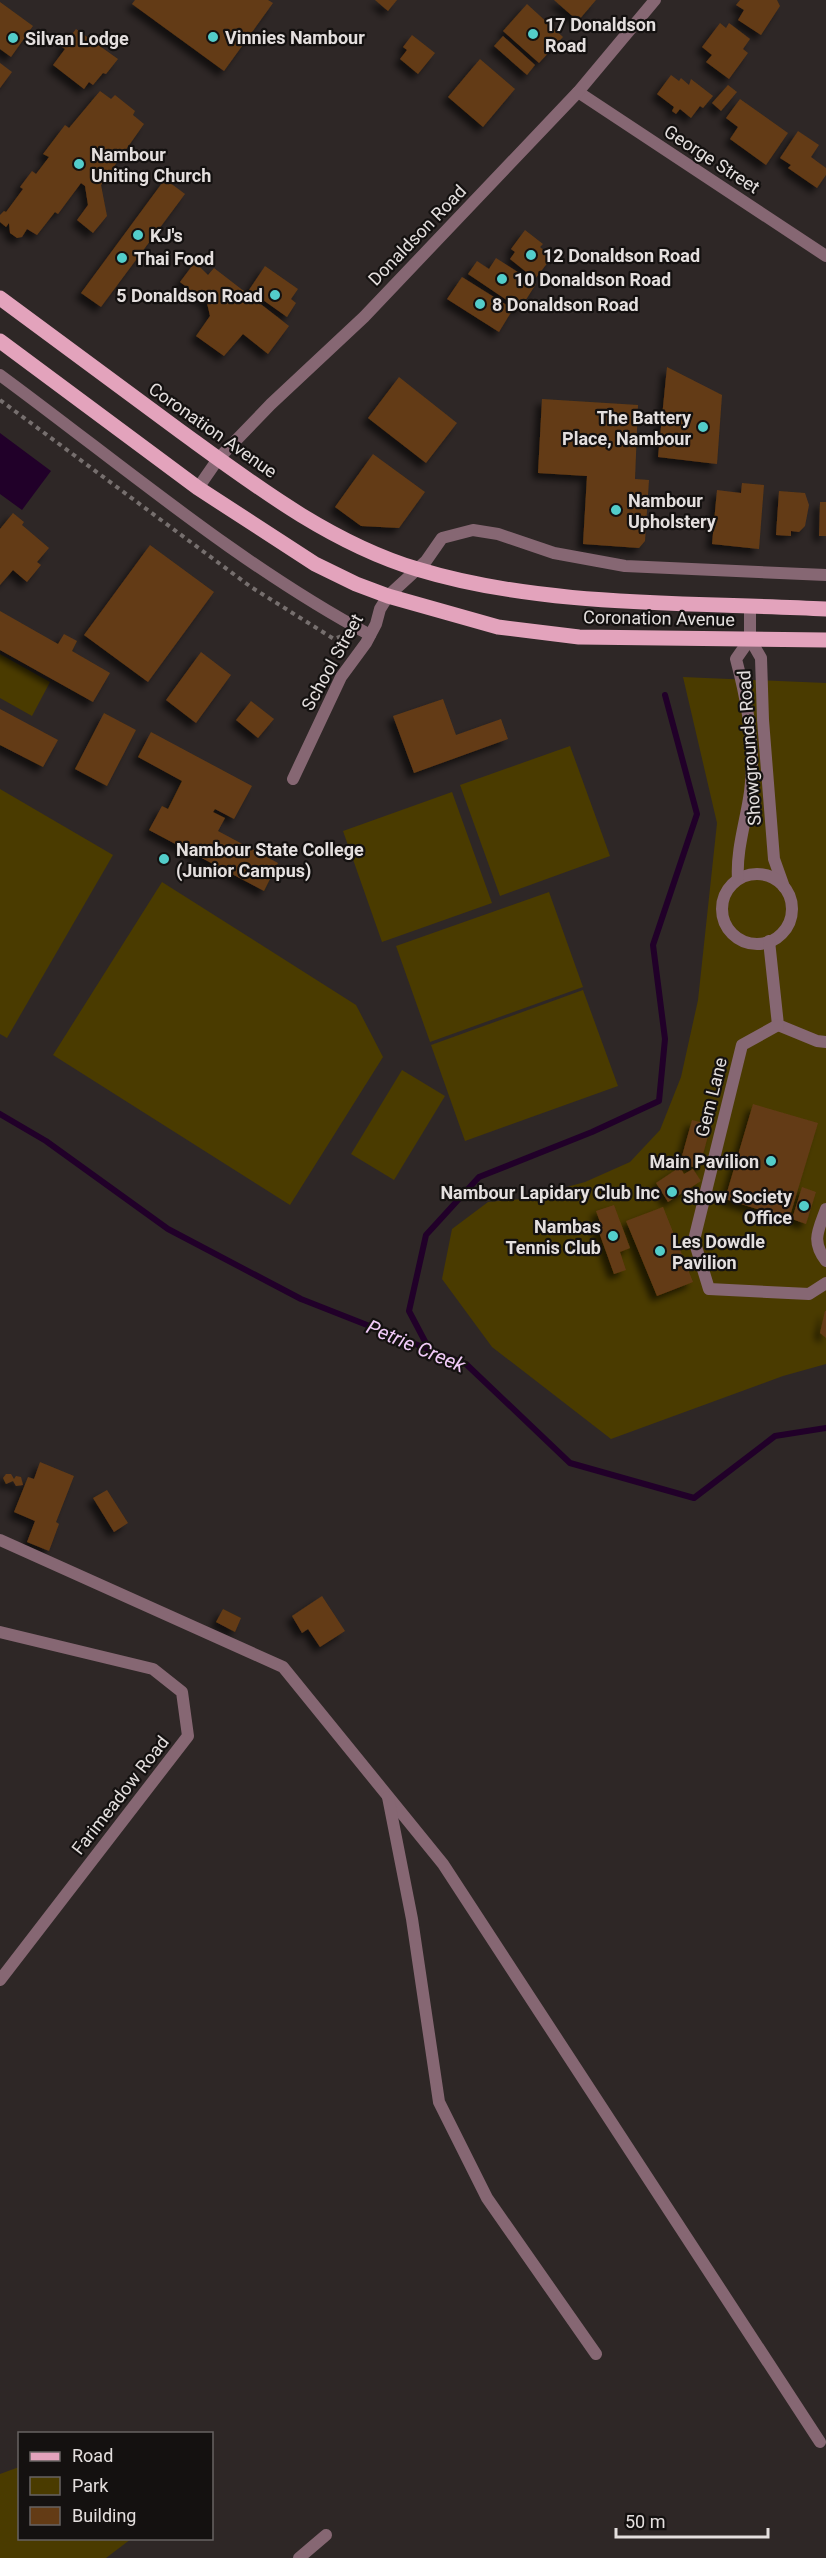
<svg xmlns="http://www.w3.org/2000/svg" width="826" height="2558" viewBox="0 0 826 2558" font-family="Roboto,sans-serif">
<defs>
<filter id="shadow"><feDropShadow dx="-5.5" dy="5.5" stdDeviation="3" flood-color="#0009"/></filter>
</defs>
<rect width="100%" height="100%" fill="#2e2726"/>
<g fill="#4a3b00">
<polygon points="0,654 50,682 32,716 0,698"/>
<polygon points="683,677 826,683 826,1364 783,1376 611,1439 492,1347 442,1279 452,1229 488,1202 523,1199 585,1182 630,1162 660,1130 681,1077 698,1000 717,823"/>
<polygon points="570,746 610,856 500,896 460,785"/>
<polygon points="0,789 113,855 7,1038 0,1034"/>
<polygon points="452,792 492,903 382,942 343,831"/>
<polygon points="162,882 356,1005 383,1057 290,1205 53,1055"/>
<polygon points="549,892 583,987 430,1042 396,946"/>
<polygon points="583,990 618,1086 465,1141 431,1045"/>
<polygon points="402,1070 445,1096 394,1180 351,1154"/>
<polygon points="19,2467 20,2538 131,2539 106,2558 0,2558 0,2474"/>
</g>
<polygon fill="#210029" points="0,433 51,471 22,510 0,494"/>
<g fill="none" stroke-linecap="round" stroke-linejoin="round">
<g stroke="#210029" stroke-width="6">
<polyline points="0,1114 46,1141 168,1229 301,1299 466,1364 570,1463 694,1498 775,1436 826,1428"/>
<polyline points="429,1349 409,1311 426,1235 479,1177 592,1132 659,1101 665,1039 653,945 697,814 665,695"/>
</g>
</g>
<g fill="#633b15" filter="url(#shadow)">
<polygon points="135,0 268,0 273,3 224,71 132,4"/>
<polygon points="375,0 397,0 388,11"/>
<polygon points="554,0 596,0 578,21"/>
<polygon points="740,0 777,0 780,6 761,35 738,20 744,10 736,5"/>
<polygon points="0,2 33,26 11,57 0,49"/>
<polygon points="527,4 563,37 539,63 503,31"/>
<polygon points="720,23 726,28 729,23 750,39 743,49 748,53 729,79 706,62 712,55 702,47"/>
<polygon points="76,29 118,59 106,74 103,73 93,85 89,82 84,89 53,65 65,49 62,47"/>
<polygon points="412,35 435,53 418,74 400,59 407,50 403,47"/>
<polygon points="503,36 535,65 527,75 494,46"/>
<polygon points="480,59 515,89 483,127 448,97"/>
<polygon points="0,63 12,72 0,88"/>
<polygon points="671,75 679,81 681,78 689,85 691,79 713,96 703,108 700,106 691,118 680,109 676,114 672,111 674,107 657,94"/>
<polygon points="728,85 737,92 721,111 712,103"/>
<polygon points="100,91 111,99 115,95 135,111 133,115 144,124 101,185 107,216 93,233 77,220 88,205 85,186 81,183 58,214 55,212 37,235 27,229 22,237 17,238 10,233 9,223 6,227 0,222 0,215 4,211 6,212 23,189 20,187 32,171 36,174 49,157 43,154 65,125 69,128"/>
<polygon points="740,99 788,133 766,165 730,139 738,127 726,118"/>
<polygon points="798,131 819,145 811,157 826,168 826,175 817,188 788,168 791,165 780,158"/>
<polygon points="165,179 185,194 101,307 81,293"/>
<polygon points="525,230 543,244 540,247 552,257 535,279 510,259 515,252 511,249"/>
<polygon points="496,258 536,284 520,309 468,274 477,261 489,269"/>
<polygon points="195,262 208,275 214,268 289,326 268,354 243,334 224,356 196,336 210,316 207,303 180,282"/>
<polygon points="265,266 298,289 291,299 296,303 287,317 249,290"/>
<polygon points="462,277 513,309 499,332 447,299"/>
<polygon points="667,367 722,395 717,464 658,457"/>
<polygon points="399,377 457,423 426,463 368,418"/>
<polygon points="542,399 638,405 635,479 649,480 645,541 639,548 583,544 587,476 538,473"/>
<polygon points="373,454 425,492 399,528 361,526 335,507"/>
<polygon points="742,483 764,485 759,549 712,544 717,490 741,493"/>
<polygon points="779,491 805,493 809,505 805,526 799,532 791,531 791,536 776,535"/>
<polygon points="820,502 826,502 826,536 819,536"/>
<polygon points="13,513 24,522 22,525 49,548 37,562 41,565 27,582 13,570 0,585 0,529"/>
<polygon points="150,545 214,592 148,682 84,635"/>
<polygon points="0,611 58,644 64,634 77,641 72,651 110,673 93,702 0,650"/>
<polygon points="201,652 231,675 196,723 166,700"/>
<polygon points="443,699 456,735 501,719 508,739 414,773 393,716"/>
<polygon points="251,701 274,719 258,738 236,720"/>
<polygon points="0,709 58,740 43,767 0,745"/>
<polygon points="104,713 136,730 107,786 75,769"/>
<polygon points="151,732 252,786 234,819 215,809 213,812 225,818 218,831 278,863 264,891 149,830 162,806 168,809 182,781 138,757"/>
<polygon points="753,1104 818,1123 789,1219 725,1199"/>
<polygon points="692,1120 711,1125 699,1169 680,1163"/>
<polygon points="680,1167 684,1174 693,1169 701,1181 668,1202 656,1183"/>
<polygon points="802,1187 816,1192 806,1224 792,1219"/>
<polygon points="614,1205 630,1248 620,1252 626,1270 614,1274 596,1224 600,1222 596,1211"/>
<polygon points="663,1207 693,1282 657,1296 626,1221"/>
<polygon points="825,1311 826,1311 826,1338 820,1333"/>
<polygon points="40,1462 74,1476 56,1522 59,1524 49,1551 27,1542 35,1521 14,1512 28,1477 34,1479"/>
<polygon points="6,1474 11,1474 14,1479 16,1476 21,1477 23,1485 16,1486 13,1481 6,1484 3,1478"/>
<polygon points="107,1490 128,1523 114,1532 93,1498"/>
<polygon points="322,1596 345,1631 320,1647 308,1629 302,1633 292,1616"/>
<polygon points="223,1609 241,1618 235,1632 216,1622"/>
</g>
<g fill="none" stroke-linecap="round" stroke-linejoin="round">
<polyline stroke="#766f6e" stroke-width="4" stroke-dasharray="4.5 4.5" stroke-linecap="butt" points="0,400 251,587 334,639 342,636"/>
<g stroke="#866773" stroke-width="12">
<path d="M0,375C121,464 238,564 370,635"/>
<polyline points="293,779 341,677 366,643 376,624 380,609 388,596"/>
<polyline points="0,1540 283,1667 443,1864 820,2442"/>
<polyline points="388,1797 412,1919 439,2102 487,2198 596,2354"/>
<polyline points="299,2558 326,2535"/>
</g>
<g stroke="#866773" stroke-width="12">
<polyline points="578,92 826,256"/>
<polyline points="198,488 218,459 271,404 364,317 578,92 655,0"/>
<polyline points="388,596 426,561 442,538 473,530 498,534 554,553 625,566 826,575"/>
<polyline points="750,605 750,639"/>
<polyline points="750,639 761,658 763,720 774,859 784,887"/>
<circle cx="757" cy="909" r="35"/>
<path d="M738,879C736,850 746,821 750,792C756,750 747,700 736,659L750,639"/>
<polyline points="769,941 778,1025 817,1041 826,1042"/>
<polyline points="778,1025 742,1045 694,1240 709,1289 809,1294 826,1283"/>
<path d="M826,1209C818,1231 811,1241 826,1261"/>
<polyline points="0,1632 153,1669 182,1692 188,1736 0,1980"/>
</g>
<g stroke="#e3a3bc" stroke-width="15">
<path d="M0,298C60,343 120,387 180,431C253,484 330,543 417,569C544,608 694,602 826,609"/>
<polyline points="0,341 198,488 315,564 356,584 388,596 498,627 579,637 826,640"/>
</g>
</g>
<g fill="#53cdca" stroke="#141110" stroke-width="2">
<circle cx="533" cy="34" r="6"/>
<circle cx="213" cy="37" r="6"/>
<circle cx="13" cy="38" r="6"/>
<circle cx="79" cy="164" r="6"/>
<circle cx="138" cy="235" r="6"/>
<circle cx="531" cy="255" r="6"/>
<circle cx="122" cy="258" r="6"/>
<circle cx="502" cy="279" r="6"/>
<circle cx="275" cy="295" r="6"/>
<circle cx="480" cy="304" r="6"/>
<circle cx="703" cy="427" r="6"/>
<circle cx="616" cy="510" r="6"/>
<circle cx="164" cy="859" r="6"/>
<circle cx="771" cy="1161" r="6"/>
<circle cx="672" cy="1192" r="6"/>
<circle cx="804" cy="1206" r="6"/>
<circle cx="613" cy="1236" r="6"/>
<circle cx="660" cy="1251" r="6"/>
</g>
<g text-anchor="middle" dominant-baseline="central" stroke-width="4.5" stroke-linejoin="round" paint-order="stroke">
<g font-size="18" font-weight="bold" fill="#e4dfde" stroke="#141110" text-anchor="start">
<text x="545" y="24">17 Donaldson<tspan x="545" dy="21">Road</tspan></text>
<text x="225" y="37">Vinnies Nambour</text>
<text x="25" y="38">Silvan Lodge</text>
<text x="91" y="154">Nambour<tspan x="91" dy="21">Uniting Church</tspan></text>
<text x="150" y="235">KJ's</text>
<text x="543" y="255">12 Donaldson Road</text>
<text x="134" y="258">Thai Food</text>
<text x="514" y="279">10 Donaldson Road</text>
<text x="263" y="295" text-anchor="end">5 Donaldson Road</text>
<text x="492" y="304">8 Donaldson Road</text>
<text x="691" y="417" text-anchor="end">The Battery<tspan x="691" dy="21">Place, Nambour</tspan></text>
<text x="628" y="500">Nambour<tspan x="628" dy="21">Upholstery</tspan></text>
<text x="176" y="849">Nambour State College<tspan x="176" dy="21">(Junior Campus)</tspan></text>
<text x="759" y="1161" text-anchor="end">Main Pavilion</text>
<text x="660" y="1192" text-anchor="end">Nambour Lapidary Club Inc</text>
<text x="792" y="1196" text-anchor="end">Show Society<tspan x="792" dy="21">Office</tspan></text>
<text x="601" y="1226" text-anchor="end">Nambas<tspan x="601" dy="21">Tennis Club</tspan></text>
<text x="672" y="1241">Les Dowdle<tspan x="672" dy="21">Pavilion</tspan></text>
</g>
<g font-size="18" fill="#e4dfde" stroke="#141110">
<text transform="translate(712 159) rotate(33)">George Street</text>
<text transform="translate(417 235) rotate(-46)">Donaldson Road</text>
<text transform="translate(213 430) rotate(35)">Coronation Avenue</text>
<text transform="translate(659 618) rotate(1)">Coronation Avenue</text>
<text transform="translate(332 662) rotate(-61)">School Street</text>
<text transform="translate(749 748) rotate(-94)">Showgrounds Road</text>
<text transform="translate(711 1097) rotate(-76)">Gem Lane</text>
<text transform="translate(120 1795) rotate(-52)">Farimeadow Road</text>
</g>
<g font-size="20" font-style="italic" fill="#f2cbf9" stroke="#141110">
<text transform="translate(416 1346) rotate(23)">Petrie Creek</text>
</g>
</g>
<rect x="18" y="2432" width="195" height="108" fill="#141110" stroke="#676362" stroke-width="1.5"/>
<rect x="30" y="2452" width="30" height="9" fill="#e3a3bc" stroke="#676362" stroke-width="1.5"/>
<text x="72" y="2462" font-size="18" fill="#e4dfde">Road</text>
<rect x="30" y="2477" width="30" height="18" fill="#4a3b00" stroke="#676362" stroke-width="1.5"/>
<text x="72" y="2492" font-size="18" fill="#e4dfde">Park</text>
<rect x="30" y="2507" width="30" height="18" fill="#633b15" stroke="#676362" stroke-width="1.5"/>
<text x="72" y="2522" font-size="18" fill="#e4dfde">Building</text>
<path d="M616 2528v9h152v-9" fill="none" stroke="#e4dfde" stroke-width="3"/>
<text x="625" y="2528" font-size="18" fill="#e4dfde" stroke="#141110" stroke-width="4.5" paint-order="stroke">50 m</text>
</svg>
